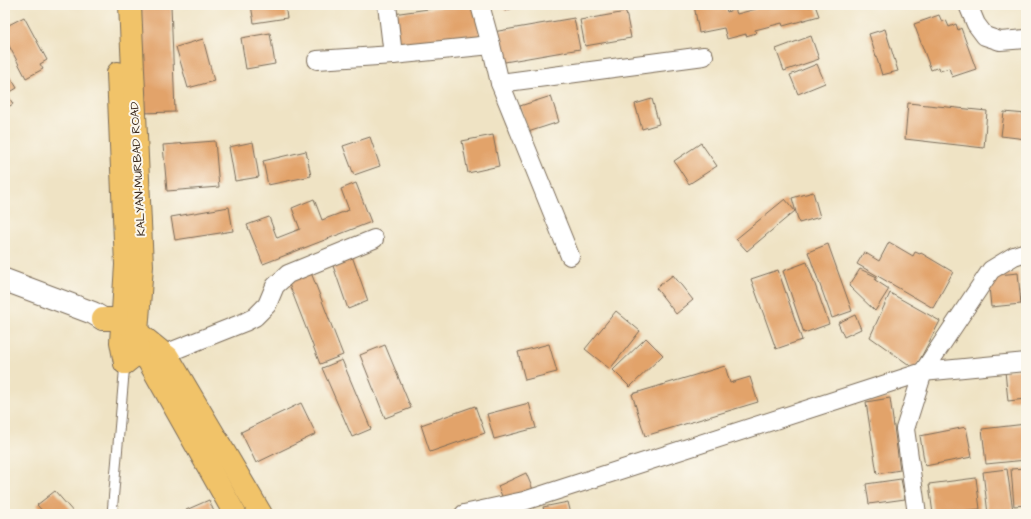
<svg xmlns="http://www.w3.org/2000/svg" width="1031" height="519" viewBox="0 0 1031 519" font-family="'Architects Daughter',sans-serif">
<rect width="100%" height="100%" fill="#fbf7ec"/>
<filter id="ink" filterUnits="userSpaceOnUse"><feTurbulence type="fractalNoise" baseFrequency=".025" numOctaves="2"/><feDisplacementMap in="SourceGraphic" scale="8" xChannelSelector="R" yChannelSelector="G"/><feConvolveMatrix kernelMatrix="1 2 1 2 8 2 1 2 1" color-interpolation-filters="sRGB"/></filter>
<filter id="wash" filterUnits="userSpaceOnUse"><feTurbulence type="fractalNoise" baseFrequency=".012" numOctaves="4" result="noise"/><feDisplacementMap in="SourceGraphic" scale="16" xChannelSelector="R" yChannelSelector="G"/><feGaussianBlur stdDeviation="0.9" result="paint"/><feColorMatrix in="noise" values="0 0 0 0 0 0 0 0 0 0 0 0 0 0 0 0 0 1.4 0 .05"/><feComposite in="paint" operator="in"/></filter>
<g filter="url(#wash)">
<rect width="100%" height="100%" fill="#efe3c4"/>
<g id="blocks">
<g fill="#e2a36b">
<polygon points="136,5 171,5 175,112 141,113"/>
<polygon points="251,5 285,5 287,18 254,23"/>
<polygon points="457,5 476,5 481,38 398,50 393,14"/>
<polygon points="503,5 521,5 505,11"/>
<polygon points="694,5 725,5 727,12 735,9 737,14 756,9 754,5 809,5 809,7 815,5 819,16 783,26 782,23 755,30 756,33 746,36 746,34 727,39 724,28 699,33"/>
<polygon points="626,12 631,38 585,46 580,20"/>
<polygon points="939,15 942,22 946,20 949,27 956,24 958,30 961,28 976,69 952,77 949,68 940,71 939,67 931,70 914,24"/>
<polygon points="24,17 47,60 40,64 43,69 26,78 5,38 5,27"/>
<polygon points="574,18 580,49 499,63 493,32"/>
<polygon points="885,29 898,71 882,75 869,34"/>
<polygon points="270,33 275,64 246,69 241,38"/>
<polygon points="811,36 819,59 784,71 776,49"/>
<polygon points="203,39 214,81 188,88 176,47"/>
<polygon points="817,64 825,83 798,94 790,75"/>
<polygon points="5,68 17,88 7,94 13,104 5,109"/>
<polygon points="551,96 559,122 528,132 520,106"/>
<polygon points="652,99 659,124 642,129 635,104"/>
<polygon points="908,103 987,111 984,148 905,139"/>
<polygon points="1004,112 1026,114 1026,139 1001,136"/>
<polygon points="493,135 499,166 468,173 462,141"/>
<polygon points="370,137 380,166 354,175 343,146"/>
<polygon points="215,141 219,187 167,191 163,145"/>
<polygon points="253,142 259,177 235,181 229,147"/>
<polygon points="701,143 717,166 689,184 674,161"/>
<polygon points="306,151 311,176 268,185 263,161"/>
<polygon points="356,183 371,222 263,264 247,225 269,217 277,238 300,229 292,208 314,199 322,220 349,210 341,189"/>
<polygon points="813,192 820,217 799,223 792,198"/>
<polygon points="785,199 795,211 747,251 736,239"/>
<polygon points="229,207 233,231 175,240 171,217"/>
<polygon points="889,242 913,256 915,252 920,254 921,253 953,272 933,308 857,264 864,252 879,261"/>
<polygon points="828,244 852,311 832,318 808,252"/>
<polygon points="352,256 368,301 348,309 332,263"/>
<polygon points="807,262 829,324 804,333 783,271"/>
<polygon points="860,269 877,277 875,280 889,289 875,311 849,286"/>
<polygon points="310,270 343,355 320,364 287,279"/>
<polygon points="778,270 802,340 776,349 751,279"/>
<polygon points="1018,273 1021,304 991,307 988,276"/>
<polygon points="673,275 693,300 676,314 656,288"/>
<polygon points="890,293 940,321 915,369 870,337"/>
<polygon points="616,311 640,331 610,369 585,349"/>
<polygon points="855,315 861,329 844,337 838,323"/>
<polygon points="646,338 663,355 630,387 613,370"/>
<polygon points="549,344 557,372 525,380 518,352"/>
<polygon points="385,345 411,408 385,418 360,355"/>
<polygon points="342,360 371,429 352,437 322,368"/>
<polygon points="725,366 730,383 750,377 758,402 645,436 632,394"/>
<polygon points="1026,369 1026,399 1008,401 1005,371"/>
<polygon points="890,398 900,470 877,474 866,402"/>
<polygon points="301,403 316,434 256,463 241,432"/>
<polygon points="529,403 536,428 494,439 487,414"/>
<polygon points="475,406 485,433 430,452 421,425"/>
<polygon points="1026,424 1026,460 986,464 982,429"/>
<polygon points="966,427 972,457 925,466 920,436"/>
<polygon points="1026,468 1026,505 1014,506 1011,469"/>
<polygon points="1007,469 1013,511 988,514 983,472"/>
<polygon points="526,473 534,492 505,504 498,486"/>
<polygon points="976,478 980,509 933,514 929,484"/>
<polygon points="901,479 905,499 869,504 866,484"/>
<polygon points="55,491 75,514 45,514 37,505"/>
<polygon points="209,500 215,514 188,514 186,510"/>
<polygon points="568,502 571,514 545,514 543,507"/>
<polygon points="865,511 865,514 849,514 849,513"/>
</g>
</g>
</g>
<g filter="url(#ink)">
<use href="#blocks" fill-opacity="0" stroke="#7a6b58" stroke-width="1"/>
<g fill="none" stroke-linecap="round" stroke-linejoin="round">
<defs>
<polyline id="service" points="112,514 125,363"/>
<g id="minor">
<polyline points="387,5 393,55"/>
<polyline points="480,5 491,45 500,83 570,256"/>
<polyline points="968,5 976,24 985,36 1000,41 1026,39"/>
<polyline points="317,60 393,55 491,45"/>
<polyline points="500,83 704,56"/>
<polyline points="152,359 245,322 255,317 267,305 275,286 288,274 374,239"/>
<polyline points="464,514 524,501 923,372 1026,362"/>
<polyline points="917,514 905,429 923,372 991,270 1014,256 1026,252"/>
</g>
<polyline id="tertiary" points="5,280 93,313 103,319"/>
<g id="primary">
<polyline points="118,73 126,265 121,342 125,363"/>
<polyline points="103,319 121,319 168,357 261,514"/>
<polyline points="126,345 148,360 235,514"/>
<polyline points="125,363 138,353 137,332 142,266 130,5"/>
</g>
</defs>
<use href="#service" stroke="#7a6b58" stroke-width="11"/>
<use href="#minor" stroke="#7a6b58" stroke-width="20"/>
<use href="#tertiary" stroke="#7a6b58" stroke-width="24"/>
<use href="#primary" stroke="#7a6b58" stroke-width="24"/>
<use href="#service" stroke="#fff" stroke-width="9"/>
<use href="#minor" stroke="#fff" stroke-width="18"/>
<use href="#tertiary" stroke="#fff" stroke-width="22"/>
<use href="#primary" stroke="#f1c369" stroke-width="22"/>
</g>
</g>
<g text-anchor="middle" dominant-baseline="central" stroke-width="4" stroke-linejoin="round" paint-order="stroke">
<g font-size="12" fill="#3b2a1e" stroke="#fbf7ec">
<text transform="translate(138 169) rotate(-93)">KALYAN-MURBAD ROAD</text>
</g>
</g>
<rect width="1031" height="519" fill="none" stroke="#fbf7ec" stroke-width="20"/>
</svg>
